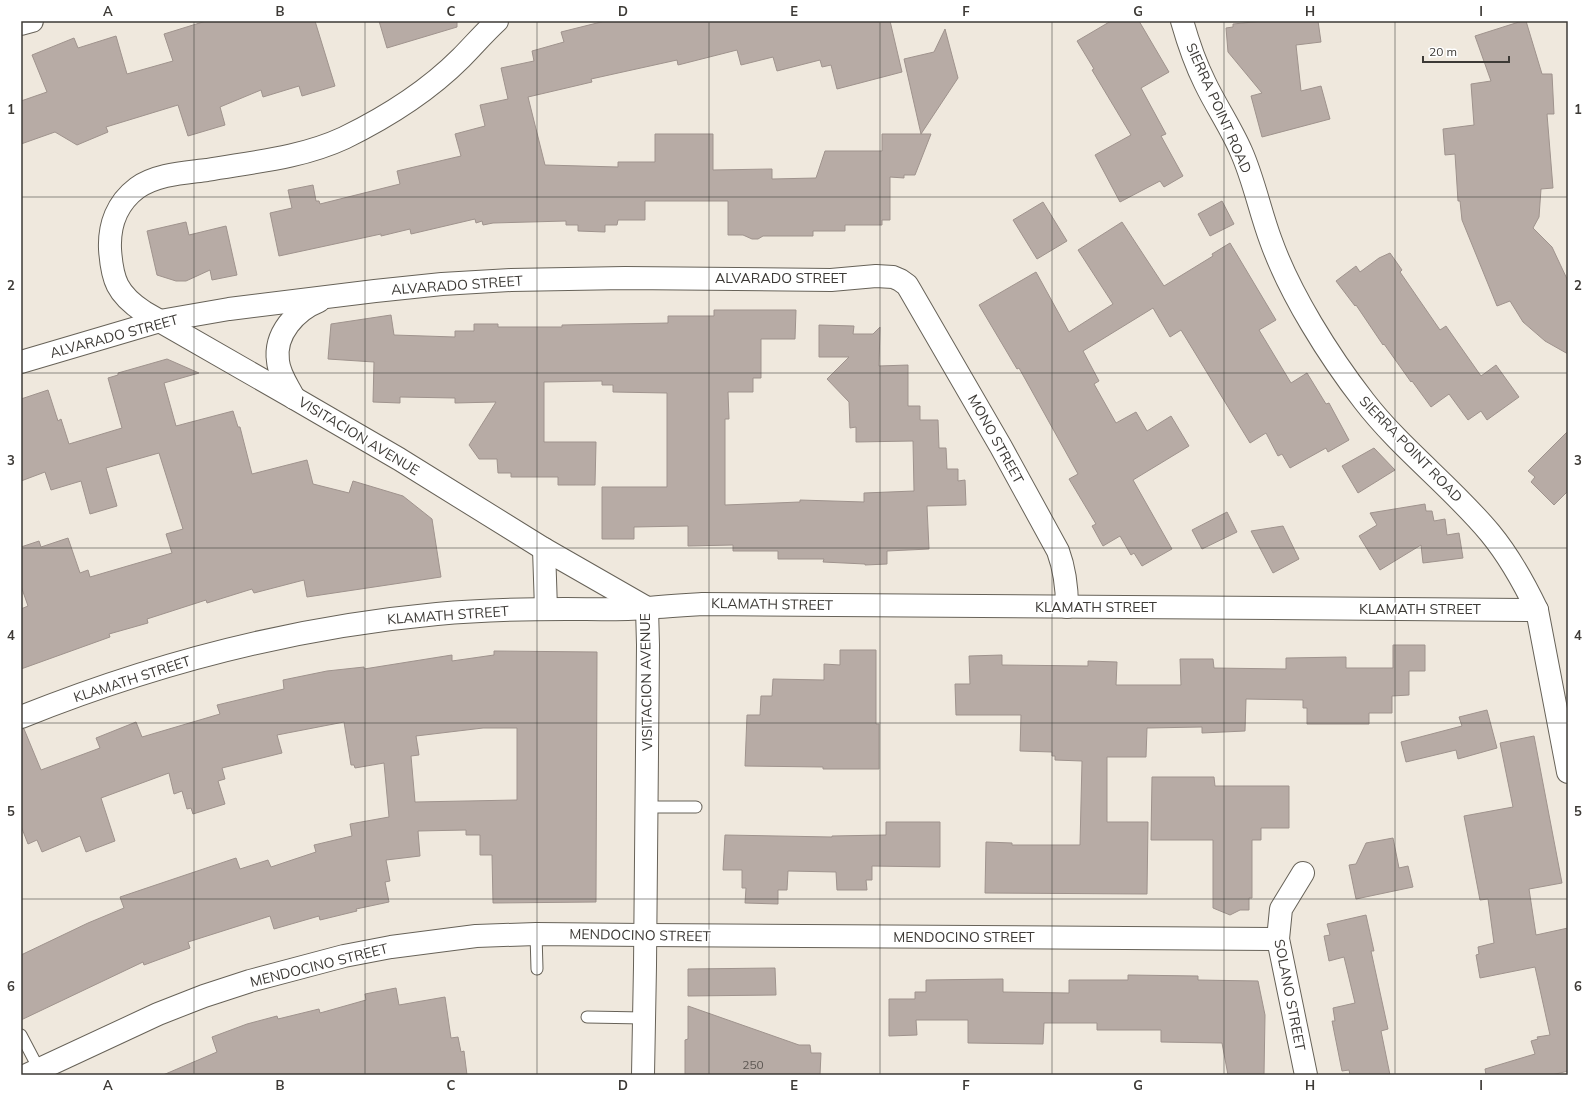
<svg xmlns="http://www.w3.org/2000/svg" width="1589" height="1096" viewBox="0 0 1589 1096" font-family="Mulish,sans-serif">
<rect width="100%" height="100%" fill="#efe8dd"/>
<g fill="#b7aba5" stroke="#9f938d" fill-rule="evenodd">
<polygon points="206,21 315,21 335,86 302,96 299,86 263,97 261,90 220,107 225,125 188,136 178,105 106,127 108,132 77,145 55,132 21,144 21,101 47,92 32,55 74,38 78,48 116,36 127,74 173,61 164,34"/>
<polygon points="379,21 457,21 457,27 387,48"/>
<polygon points="605,21 890,21 902,72 837,89 831,65 822,67 820,60 777,71 773,57 741,65 737,50 678,65 677,60 591,79 592,82 528,97 545,165 618,167 618,162 655,162 655,134 713,134 713,170 772,169 772,179 816,178 825,151 882,151 882,134 921,134 904,59 934,52 945,29 958,78 921,134 931,134 915,175 904,175 904,178 890,177 890,220 882,220 882,225 845,225 845,231 813,231 813,236 763,236 758,239 752,239 743,235 728,235 728,201 645,201 645,220 618,220 617,225 605,225 605,232 578,231 578,225 566,225 566,221 493,223 483,225 482,221 476,223 475,219 411,234 410,229 381,236 381,234 279,256 270,213 292,208 288,190 313,185 316,201 319,201 320,204 400,184 397,171 461,156 455,134 485,126 480,105 508,99 501,68 534,61 532,51 564,42 561,32"/>
<polygon points="1111,21 1139,21 1169,72 1141,88 1166,134 1161,136 1183,176 1164,187 1160,181 1120,202 1095,155 1131,135 1092,70 1094,69 1077,41"/>
<polygon points="1263,21 1318,21 1321,42 1296,45 1301,91 1321,86 1330,119 1262,137 1251,96 1262,93 1228,52 1226,28 1233,27 1233,24"/>
<polygon points="1522,21 1526,21 1542,74 1552,74 1554,114 1547,114 1553,188 1541,189 1539,217 1533,228 1552,247 1568,281 1568,354 1545,341 1523,322 1510,301 1497,306 1462,220 1460,201 1458,201 1455,154 1445,155 1443,129 1474,125 1471,84 1491,81 1475,36"/>
<polygon points="1222,201 1234,224 1210,236 1198,214"/>
<polygon points="1043,202 1067,241 1037,259 1013,220"/>
<polygon points="186,222 189,235 226,226 237,275 212,280 210,270 186,281 176,281 157,275 147,231"/>
<polygon points="1122,222 1164,286 1213,256 1212,254 1230,243 1276,320 1259,330 1291,383 1307,373 1326,404 1329,403 1349,440 1328,452 1326,448 1290,468 1282,454 1278,456 1266,433 1250,443 1181,330 1170,337 1153,308 1083,351 1099,381 1094,384 1116,423 1136,412 1147,431 1171,416 1189,446 1133,480 1172,549 1142,566 1134,553 1131,555 1120,536 1103,546 1092,526 1096,524 1069,479 1078,474 1019,368 1017,369 979,305 1036,272 1069,332 1113,304 1078,250"/>
<polygon points="1390,253 1402,270 1400,272 1440,330 1446,326 1481,376 1496,365 1519,397 1487,420 1481,411 1468,420 1449,394 1431,407 1412,381 1411,382 1384,344 1383,345 1356,305 1355,306 1336,281 1356,266 1360,272 1379,258"/>
<polygon points="714,310 796,310 795,339 761,339 761,378 753,378 753,392 728,392 729,419 725,419 725,505 800,502 800,500 864,502 864,493 914,491 913,441 856,442 856,427 850,428 849,402 827,379 849,357 819,357 819,325 854,326 853,334 873,334 880,327 879,366 908,365 908,406 920,406 920,420 938,420 939,448 946,448 947,469 958,469 958,481 965,480 966,505 927,506 929,549 887,551 887,564 865,565 865,564 823,562 824,559 778,559 778,551 733,551 733,545 688,546 688,526 634,527 634,539 602,539 602,487 667,487 667,393 613,392 613,385 602,385 602,381 544,382 544,442 596,442 595,485 558,485 558,477 511,477 511,473 498,473 497,459 479,459 469,445 496,402 455,403 455,398 400,397 400,403 373,402 374,362 328,359 331,324 391,315 394,335 455,337 455,331 474,331 474,324 498,324 498,327 562,327 562,325 668,323 668,316 714,316"/>
<polygon points="167,359 199,373 164,383 176,426 233,411 238,427 240,427 252,474 307,460 313,484 349,493 353,481 403,496 432,519 441,577 307,597 304,580 254,593 252,589 207,603 206,600 147,619 148,623 109,634 110,637 21,669 21,609 28,606 21,586 21,547 39,541 41,547 68,538 80,573 88,570 90,577 172,553 166,534 183,529 159,453 106,468 117,506 90,514 81,481 51,490 45,472 21,481 21,399 48,390 58,421 61,419 69,444 122,428 108,378 118,375 118,373"/>
<polygon points="1568,431 1568,491 1554,505 1531,482 1535,477 1528,471"/>
<polygon points="1374,448 1395,470 1358,493 1342,466"/>
<polygon points="1425,504 1426,511 1432,511 1434,521 1445,519 1447,535 1459,533 1463,558 1423,563 1421,545 1380,570 1359,536 1377,525 1370,513"/>
<polygon points="1227,512 1237,532 1202,549 1192,530"/>
<polygon points="1283,526 1299,559 1273,573 1251,531"/>
<polygon points="1393,645 1425,645 1425,671 1409,671 1409,695 1392,696 1392,713 1369,713 1369,724 1307,724 1307,708 1303,708 1303,700 1246,699 1245,731 1202,733 1202,727 1147,728 1146,757 1107,757 1107,822 1148,822 1147,894 985,893 986,842 1012,843 1012,845 1080,845 1082,761 1055,760 1055,756 1052,756 1052,752 1020,751 1021,715 956,715 955,684 970,684 969,656 1002,655 1002,665 1088,666 1088,661 1117,662 1116,685 1181,685 1180,659 1213,659 1214,668 1286,669 1286,658 1346,657 1346,668 1393,668"/>
<polygon points="840,650 876,650 876,724 879,724 879,769 823,769 823,767 745,766 747,715 760,715 761,696 772,696 773,679 824,680 824,664 840,665"/>
<path d="M494,651L597,652L596,902L493,903L492,855H480V835H466V830L418,831L420,856L386,860L390,881L385,882L389,902L356,909L357,911L320,920L319,916L274,929L270,916L188,942L190,948L144,965L143,962L21,1020V955L88,923L124,908L120,897L236,858L240,869L268,860L271,867L316,852L314,845L352,836L350,824L389,817L384,763L355,768L354,765H351L344,722L277,735L282,753L222,768L225,779L218,781L225,804L193,814L191,808L187,809L182,791L174,794L169,773L101,798L115,841L86,852L80,836L42,852L37,840L28,844L21,826V729H24L41,770L100,748L96,738L136,722L142,737L220,714L217,705L284,689L283,680L327,671L364,667V669L452,655V661L494,655ZM483,728H517V800L415,802L411,756L419,755L416,736Z"/>
<polygon points="1487,710 1497,748 1458,759 1456,750 1406,762 1401,742 1462,726 1459,717"/>
<polygon points="1534,736 1562,883 1529,889 1536,935 1568,928 1568,1071 1552,1075 1486,1075 1485,1069 1535,1054 1531,1041 1538,1039 1537,1037 1550,1035 1535,967 1480,978 1476,955 1479,954 1478,947 1494,943 1488,899 1480,900 1464,816 1513,807 1500,743"/>
<polygon points="1152,777 1214,777 1215,786 1289,786 1289,828 1261,828 1261,840 1252,840 1252,898 1249,898 1249,910 1240,910 1230,915 1213,908 1213,840 1151,840"/>
<polygon points="886,822 940,822 940,867 872,866 872,880 866,880 867,890 837,890 836,872 788,871 787,890 778,890 778,904 745,903 746,888 742,888 742,870 723,870 725,835 832,837 832,836 886,835"/>
<polygon points="1393,838 1399,868 1408,866 1413,887 1356,899 1349,865 1356,864 1366,843"/>
<polygon points="1366,915 1374,951 1371,951 1388,1029 1381,1031 1390,1075 1350,1075 1349,1070 1342,1071 1332,1021 1335,1021 1333,1008 1355,1003 1344,957 1329,961 1324,936 1330,935 1327,924"/>
<polygon points="775,968 776,995 688,996 688,969"/>
<polygon points="1128,975 1198,976 1198,980 1258,981 1265,1015 1264,1075 1228,1075 1222,1043 1161,1042 1161,1030 1097,1030 1097,1023 1044,1023 1043,1044 968,1043 968,1020 916,1020 917,1035 889,1036 889,999 915,999 915,992 926,992 926,980 1003,979 1003,992 1069,993 1069,980 1128,980"/>
<polygon points="396,988 399,1005 445,997 451,1038 458,1037 461,1052 464,1051 467,1075 163,1075 217,1052 212,1037 247,1024 277,1016 278,1019 319,1009 320,1013 366,1000 365,994"/>
<polygon points="688,1006 799,1045 810,1045 811,1053 821,1053 820,1075 685,1075 685,1040 688,1039"/>
</g>
<g fill="none" stroke-linecap="round" stroke-linejoin="round">
<defs>
<g id="service">
<polyline points="647,807 696,807"/>
<polyline points="536,934 537,969"/>
<polyline points="587,1017 644,1018"/>
<polyline points="21,1035 41,1073"/>
</g>
<g id="minor">
<path d="M1182,21C1188,42 1195,63 1205,83C1216,106 1231,128 1241,151C1254,180 1260,212 1271,241C1290,294 1329,356 1364,401C1401,449 1451,486 1490,533C1509,556 1524,583 1537,610L1568,772"/>
<polyline points="21,24 32,21"/>
<path d="M21,362L160,321L229,309L375,291L442,284L511,280L625,278L831,280L876,276L893,277L900,280L907,285L910,290L1001,447L1058,551C1065,570 1067,587 1067,607"/>
<path d="M294,398C288,386 279,374 278,361C274,334 296,310 319,301"/>
<path d="M21,717C153,664 295,627 437,614C480,610 523,609 566,609C593,609 620,610 647,608C665,606 684,605 702,604L1537,610"/>
<polyline points="1303,873 1281,909 1278,939 1306,1075"/>
<polyline points="27,1075 158,1014 204,996 250,981 344,956 391,947 476,936 536,934 646,935 1278,939"/>
</g>
<g id="tertiary">
<path d="M497,21C484,33 473,46 461,58C428,91 387,117 344,138C301,158 253,162 207,170C184,173 157,174 137,188C117,203 109,225 110,249C112,280 117,294 144,312L294,398L399,459L544,549L647,608L648,645L645,966L643,1075"/>
<polyline points="544,549 546,609"/>
</g>
</defs>
<use href="#service" stroke="#676258" stroke-width="13"/>
<use href="#minor" stroke="#676258" stroke-width="24"/>
<use href="#tertiary" stroke="#676258" stroke-width="24"/>
<use href="#service" stroke="#fff" stroke-width="11"/>
<use href="#minor" stroke="#fff" stroke-width="22"/>
<use href="#tertiary" stroke="#fff" stroke-width="22"/>
</g>
<path fill="none" stroke="#3d3a36" stroke-width="1" stroke-opacity="0.55" d="M194,21V1075M365,21V1075M537,21V1075M709,21V1075M880,21V1075M1052,21V1075M1224,21V1075M1395,21V1075M21,197H1568M21,373H1568M21,548H1568M21,723H1568M21,899H1568"/>
<g text-anchor="middle" dominant-baseline="central" stroke-width="3" stroke-linejoin="round" paint-order="stroke">
<g font-size="12" fill="#5c5652">
<text x="753" y="1064">250</text>
</g>
<g font-size="14" fill="#3d3a36" stroke="#fff">
<text transform="translate(1219 108) rotate(66)">SIERRA POINT ROAD</text>
<text x="781" y="278">ALVARADO STREET</text>
<text transform="translate(457 285) rotate(-4)">ALVARADO STREET</text>
<text transform="translate(114 336) rotate(-15)">ALVARADO STREET</text>
<text transform="translate(359 436) rotate(31)">VISITACION AVENUE</text>
<text transform="translate(996 439) rotate(61)">MONO STREET</text>
<text transform="translate(1411 449) rotate(46)">SIERRA POINT ROAD</text>
<text transform="translate(772 604) rotate(1)">KLAMATH STREET</text>
<text x="1096" y="607">KLAMATH STREET</text>
<text x="1420" y="609">KLAMATH STREET</text>
<text transform="translate(448 615) rotate(-4)">KLAMATH STREET</text>
<text transform="translate(132 679) rotate(-18)">KLAMATH STREET</text>
<text transform="translate(646 682) rotate(-91)">VISITACION AVENUE</text>
<text transform="translate(640 935) rotate(1)">MENDOCINO STREET</text>
<text x="964" y="937">MENDOCINO STREET</text>
<text transform="translate(319 965) rotate(-14)">MENDOCINO STREET</text>
<text transform="translate(1290 995) rotate(79)">SOLANO STREET</text>
</g>
</g>
<rect width="1589" height="1096" fill="none" stroke="#ffffff" stroke-width="44"/>
<path d="M1423 56v6h86v-6" fill="none" stroke="#3d3a36" stroke-width="2"/>
<text x="1429" y="56" font-size="12" fill="#3d3a36" stroke="#ffffff" stroke-width="3" paint-order="stroke">20 m</text>
<rect x="22" y="22" width="1545" height="1052" fill="none" stroke="#3d3a36" stroke-width="1.5"/>
<g font-size="13" text-anchor="middle" font-weight="bold" fill="#3d3a36">
<text x="108" y="16">A</text>
<text x="280" y="16">B</text>
<text x="451" y="16">C</text>
<text x="623" y="16">D</text>
<text x="794" y="16">E</text>
<text x="966" y="16">F</text>
<text x="1138" y="16">G</text>
<text x="1310" y="16">H</text>
<text x="1481" y="16">I</text>
<text x="11" y="114">1</text>
<text x="1578" y="114">1</text>
<text x="11" y="290">2</text>
<text x="1578" y="290">2</text>
<text x="11" y="465">3</text>
<text x="1578" y="465">3</text>
<text x="11" y="640">4</text>
<text x="1578" y="640">4</text>
<text x="11" y="816">5</text>
<text x="1578" y="816">5</text>
<text x="11" y="991">6</text>
<text x="1578" y="991">6</text>
<text x="108" y="1090">A</text>
<text x="280" y="1090">B</text>
<text x="451" y="1090">C</text>
<text x="623" y="1090">D</text>
<text x="794" y="1090">E</text>
<text x="966" y="1090">F</text>
<text x="1138" y="1090">G</text>
<text x="1310" y="1090">H</text>
<text x="1481" y="1090">I</text>
</g>
</svg>
